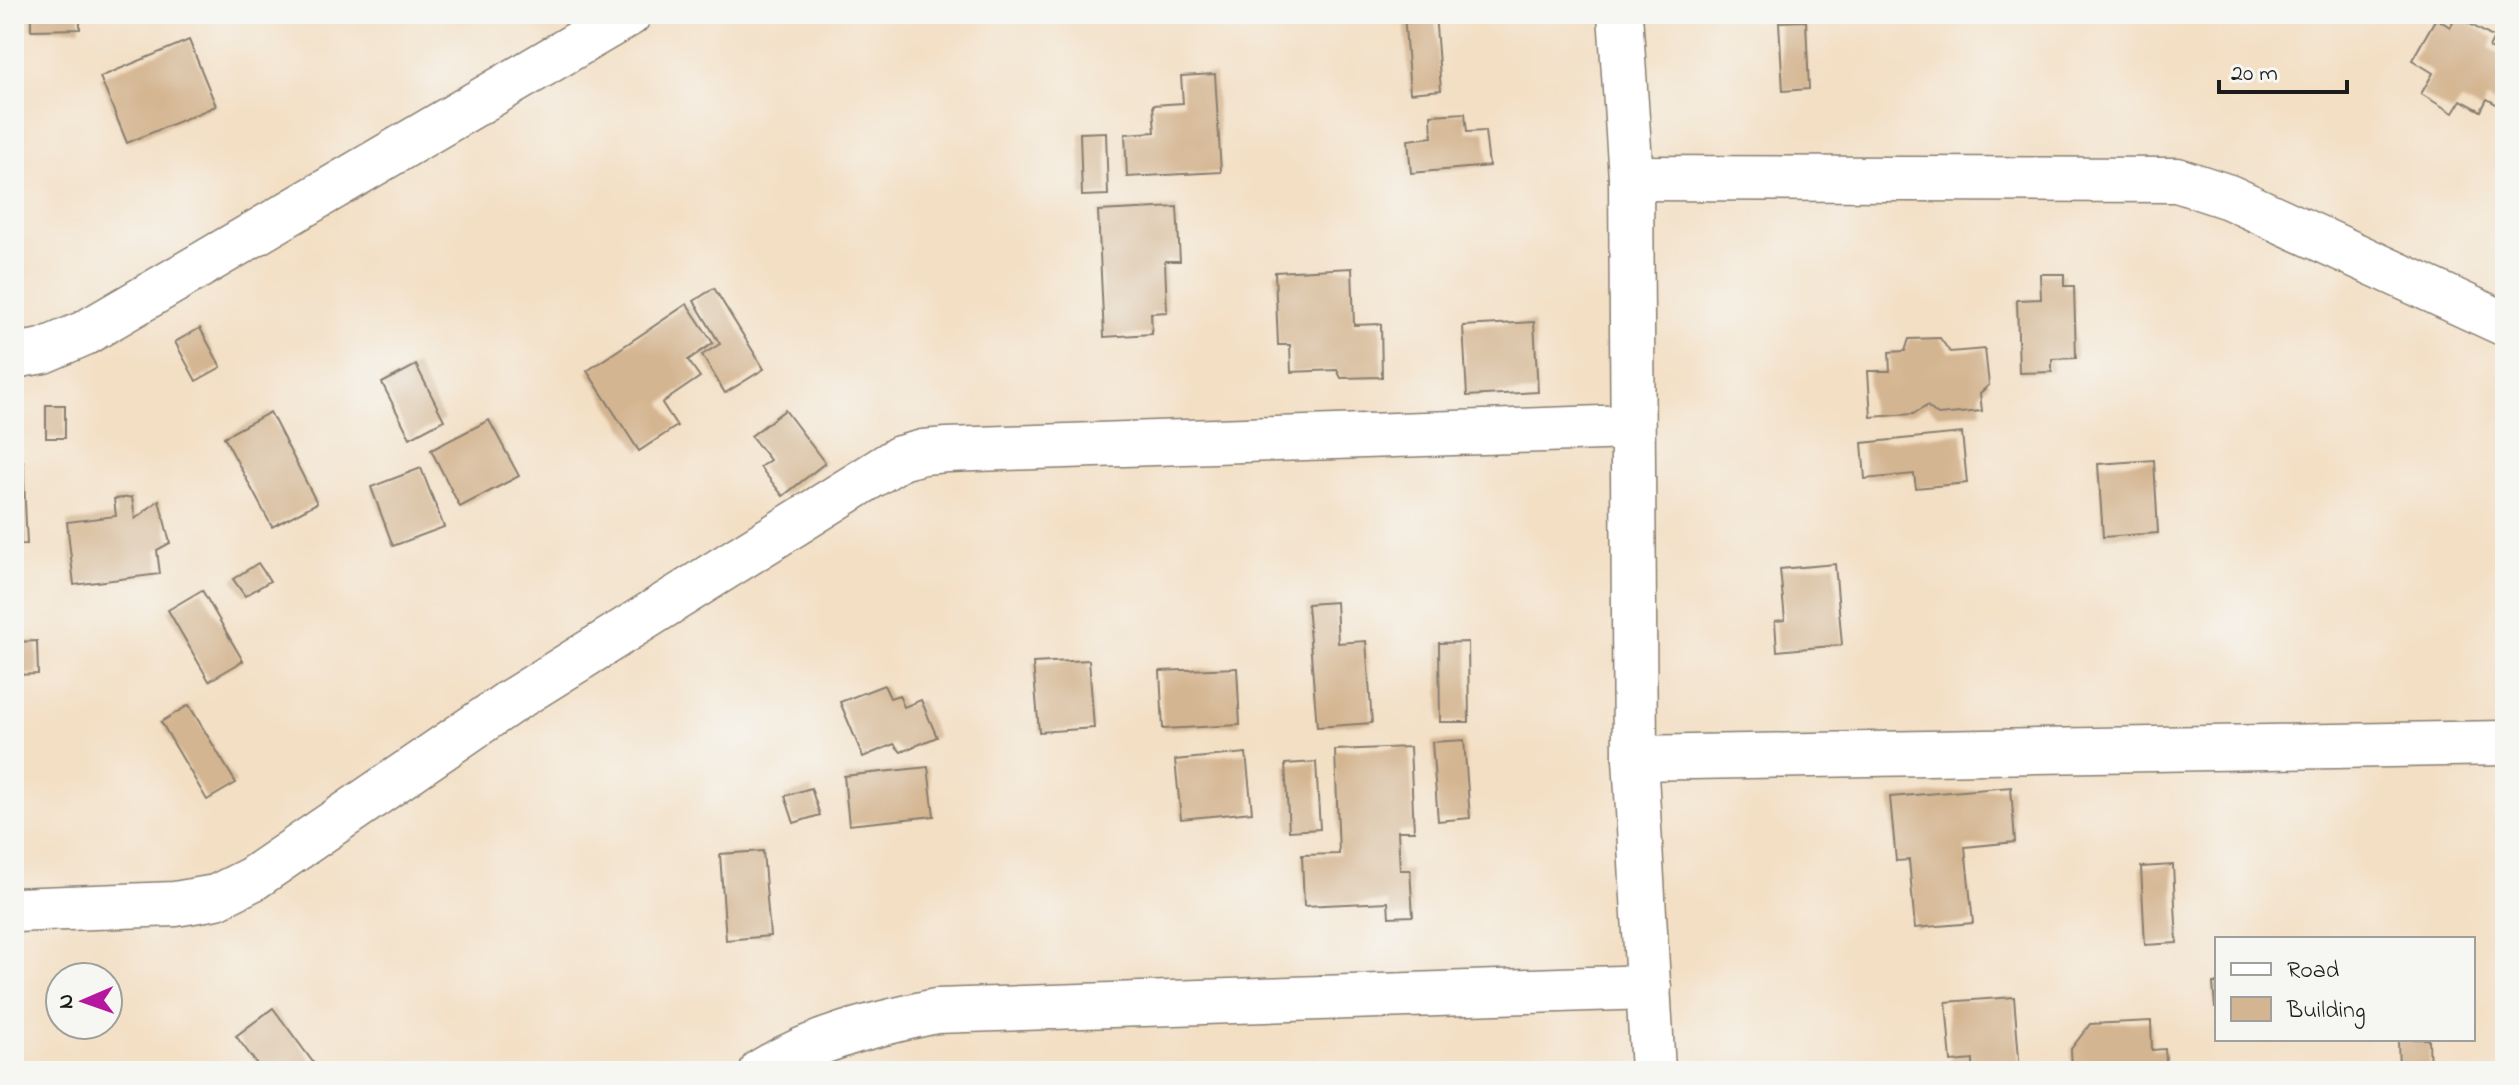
<svg xmlns="http://www.w3.org/2000/svg" width="2519" height="1085" viewBox="0 0 2519 1085" font-family="'Indie Flower',sans-serif">
<rect width="100%" height="100%" fill="#f6f6f2"/>
<filter id="ink" filterUnits="userSpaceOnUse"><feTurbulence type="fractalNoise" baseFrequency=".0125" numOctaves="2"/><feDisplacementMap in="SourceGraphic" scale="16" xChannelSelector="R" yChannelSelector="G"/><feConvolveMatrix kernelMatrix="1 2 1 2 8 2 1 2 1" color-interpolation-filters="sRGB"/></filter>
<filter id="wash" filterUnits="userSpaceOnUse"><feTurbulence type="fractalNoise" baseFrequency=".006" numOctaves="4" result="noise"/><feDisplacementMap in="SourceGraphic" scale="32" xChannelSelector="R" yChannelSelector="G"/><feGaussianBlur stdDeviation="1.8" result="paint"/><feColorMatrix in="noise" values="0 0 0 0 0 0 0 0 0 0 0 0 0 0 0 0 0 1.4 0 .05"/><feComposite in="paint" operator="in"/></filter>
<g filter="url(#wash)">
<rect width="100%" height="100%" fill="#f3dfc4"/>
<g id="blocks">
<g fill="#d4b591">
<polygon points="31,14 80,14 80,29 31,30"/>
<polygon points="1404,14 1435,14 1441,90 1410,93"/>
<polygon points="2456,16 2494,38 2489,48 2505,57 2505,109 2487,99 2481,111 2461,100 2453,113 2421,94 2433,73 2412,60 2436,18 2450,27"/>
<polygon points="1806,21 1809,89 1783,91 1779,22"/>
<polygon points="189,40 216,106 127,143 100,77"/>
<polygon points="1215,74 1221,172 1127,177 1125,134 1155,132 1153,105 1183,103 1181,76"/>
<polygon points="1465,113 1467,132 1485,131 1489,166 1411,173 1408,140 1432,137 1431,115"/>
<polygon points="1106,132 1108,195 1082,196 1080,133"/>
<polygon points="1177,207 1180,261 1165,261 1167,312 1151,313 1152,334 1104,337 1098,211"/>
<polygon points="1352,268 1354,325 1381,324 1382,377 1341,378 1337,370 1291,372 1290,345 1278,345 1275,272"/>
<polygon points="2040,274 2064,274 2064,286 2074,286 2076,358 2052,359 2052,372 2019,373 2017,300 2041,299"/>
<polygon points="714,288 764,369 725,393 702,355 720,344 694,301"/>
<polygon points="687,304 713,343 688,360 700,377 662,403 677,426 639,451 587,371"/>
<polygon points="1534,322 1538,392 1467,396 1463,326"/>
<polygon points="200,328 221,367 196,381 175,342"/>
<polygon points="1940,338 1950,352 1985,349 1989,385 1980,393 1982,411 1938,415 1927,406 1913,414 1871,417 1868,371 1890,371 1889,352 1905,351 1909,339"/>
<polygon points="416,365 444,420 410,438 382,383"/>
<rect x="46" y="405" width="19" height="33"/>
<polygon points="785,410 825,463 783,496 760,467 770,460 751,436"/>
<polygon points="270,412 317,503 272,527 224,437"/>
<polygon points="489,420 519,476 460,507 431,450"/>
<polygon points="1962,433 1967,483 1916,488 1914,474 1865,479 1862,443"/>
<polygon points="2154,460 2158,533 2103,537 2098,464"/>
<polygon points="23,461 27,544 14,545 14,462"/>
<polygon points="421,468 444,527 393,546 371,487"/>
<polygon points="132,497 135,519 159,500 170,543 157,550 160,574 74,585 67,522 116,516 114,499"/>
<polygon points="258,563 270,581 245,596 233,579"/>
<polygon points="1835,564 1842,645 1777,651 1775,621 1785,620 1780,569"/>
<polygon points="202,590 243,661 209,681 168,610"/>
<polygon points="1336,602 1338,643 1366,641 1372,723 1317,727 1307,604"/>
<polygon points="37,641 38,674 14,675 14,642"/>
<polygon points="1468,642 1469,722 1440,722 1439,643"/>
<polygon points="1089,660 1094,728 1039,732 1033,663"/>
<polygon points="1237,668 1240,725 1163,729 1160,671"/>
<polygon points="884,685 890,698 899,695 904,707 921,700 937,737 901,752 894,744 863,757 840,702"/>
<polygon points="189,705 236,783 207,800 161,722"/>
<polygon points="1464,740 1470,818 1438,821 1432,742"/>
<polygon points="1410,747 1414,831 1398,831 1400,870 1410,870 1413,916 1389,917 1388,902 1304,906 1302,855 1339,854 1335,750"/>
<polygon points="1246,753 1252,812 1181,819 1175,760"/>
<polygon points="1316,762 1320,829 1289,831 1285,764"/>
<polygon points="928,767 934,816 849,825 844,776"/>
<polygon points="2011,787 2015,842 1965,847 1973,923 1915,928 1909,860 1896,861 1890,797"/>
<polygon points="811,788 820,815 794,823 785,796"/>
<polygon points="763,851 770,936 726,940 720,854"/>
<polygon points="2173,865 2177,943 2145,945 2141,867"/>
<polygon points="2213,983 2217,983 2217,1008 2215,1008"/>
<polygon points="2014,997 2020,1071 1973,1071 1973,1060 1951,1062 1946,1002"/>
<polygon points="273,1008 318,1069 315,1071 262,1071 236,1036"/>
<polygon points="2151,1021 2152,1050 2165,1049 2167,1071 2086,1071 2086,1067 2072,1069 2071,1049 2090,1024"/>
<polygon points="2398,1039 2429,1039 2430,1071 2399,1071"/>
</g>
</g>
</g>
<g filter="url(#ink)">
<use href="#blocks" fill-opacity="0" stroke="#887e70" stroke-width="2"/>
<g fill="none" stroke-linecap="round" stroke-linejoin="round">
<defs>
<g id="minor">
<polyline points="1620,14 1631,178 1635,758 1653,1071"/>
<polyline points="1631,178 2177,180 2229,197 2505,324"/>
<polyline points="14,356 43,351 85,333 629,14"/>
<polyline points="1635,758 2505,743"/>
<polyline points="14,910 175,904 216,897 252,879 510,702 900,458 923,452 947,450 1631,427"/>
<path d="M762,1071C815,1038 875,1024 936,1011L1649,987"/>
</g>
</defs>
<use href="#minor" stroke="#887e70" stroke-width="47"/>
<use href="#minor" stroke="#fff" stroke-width="44"/>
</g>
</g>
<rect width="2519" height="1085" fill="none" stroke="#f6f6f2" stroke-width="48"/>
<rect x="2215" y="937" width="260" height="104" fill="#f6f6f2" stroke="#9f9f9c" stroke-width="2"/>
<rect x="2231" y="963" width="40" height="12" fill="#ffffff" stroke="#9f9f9c" stroke-width="2"/>
<text x="2287" y="977" font-size="24" fill="#1c1c1c">Road</text>
<rect x="2231" y="997" width="40" height="24" fill="#d4b591" stroke="#9f9f9c" stroke-width="2"/>
<text x="2287" y="1017" font-size="24" fill="#1c1c1c">Building</text>
<g transform="translate(84 1001) rotate(268)"><circle r="38" fill="#f6f6f2" stroke="#9f9f9c" stroke-width="2"/>
<path d="M0-6L14 30L0 20L-14 30Z" fill="#b5179e"/>
<text y="-12" font-size="22" font-weight="bold" text-anchor="middle" fill="#1c1c1c">N</text>
</g>
<path d="M2219 80v12h128v-12" fill="none" stroke="#1c1c1c" stroke-width="4"/>
<text x="2231" y="80" font-size="24" fill="#1c1c1c" stroke="#f6f6f2" stroke-width="6" paint-order="stroke">20 m</text>
</svg>
